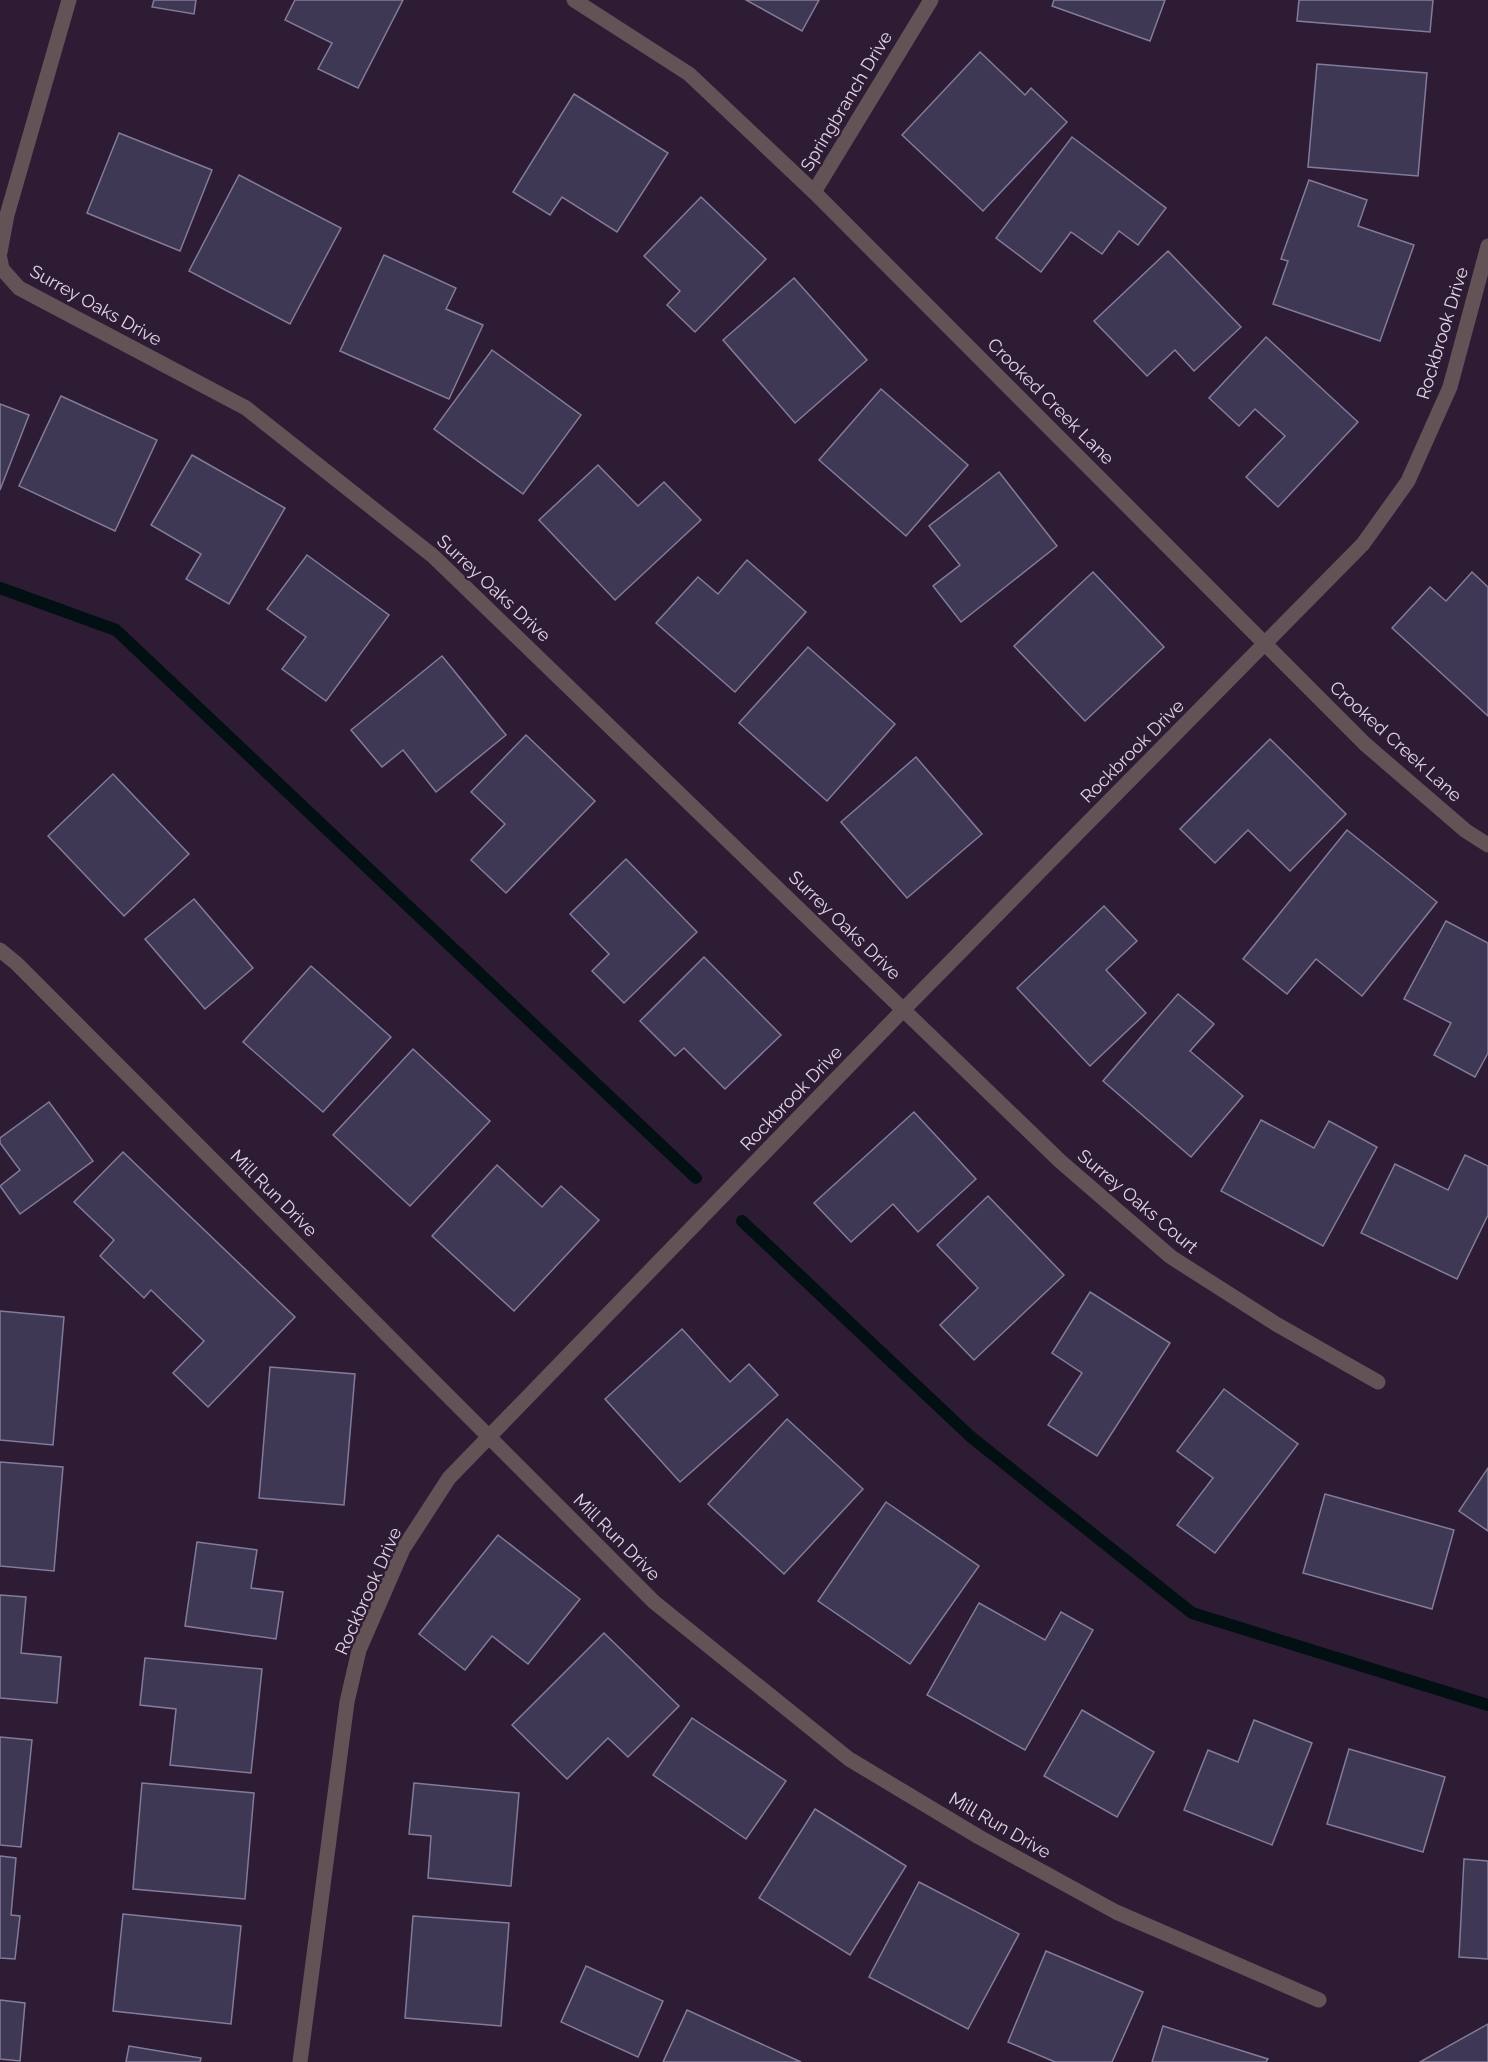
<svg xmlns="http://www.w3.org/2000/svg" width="1488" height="2062" viewBox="0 0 1488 2062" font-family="Raleway,sans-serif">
<rect width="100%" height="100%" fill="#2e1c34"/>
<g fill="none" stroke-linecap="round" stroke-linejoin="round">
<g stroke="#020f13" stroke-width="12">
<polyline points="0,588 116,630 696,1178"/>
<polyline points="742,1221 971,1437 1192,1613 1488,1705"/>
</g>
</g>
<g fill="#3f3854" stroke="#827b9b" stroke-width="1.5">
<polygon points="154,0 196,0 194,14 152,7"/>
<polygon points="295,0 403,0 358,88 318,69 332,43 285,20"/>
<polygon points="746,0 819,0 802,31"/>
<polygon points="1054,0 1165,0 1150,41 1052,6"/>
<polygon points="1299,0 1433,0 1430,32 1297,21"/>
<polygon points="980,52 1025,95 1031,88 1067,122 983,211 902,135"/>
<polygon points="1317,64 1427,73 1418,176 1308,167"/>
<polygon points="574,94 668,153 617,232 562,197 550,215 513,192"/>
<polygon points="119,133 212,170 180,251 87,213"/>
<polygon points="1072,137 1166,208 1138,245 1119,231 1102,254 1071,232 1041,272 996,238"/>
<polygon points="239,175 341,228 290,324 189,271"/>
<polygon points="1309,180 1367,200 1358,226 1414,245 1380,341 1273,304 1288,261 1281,259"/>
<polygon points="701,197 766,259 695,332 667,305 680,291 644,256"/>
<polygon points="1168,251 1241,327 1194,371 1175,350 1147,376 1094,321"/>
<polygon points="384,255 456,288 446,309 483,325 449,399 340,351"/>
<polygon points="794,278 867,360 795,423 723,340"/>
<polygon points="1266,337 1358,422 1278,507 1246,477 1285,436 1255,409 1239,426 1209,398"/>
<polygon points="492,350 581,415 523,494 434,429"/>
<polygon points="881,389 968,465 906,536 819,460"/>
<polygon points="61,396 157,440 115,531 19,486"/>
<polygon points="0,404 29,415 0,490"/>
<polygon points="192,455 285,508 229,604 186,579 201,554 151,525"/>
<polygon points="598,465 638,506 664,482 701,520 615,600 539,520"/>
<polygon points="999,472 1057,546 961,622 933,586 960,565 929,526"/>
<polygon points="307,555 389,615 326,701 282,669 306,637 267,609"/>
<polygon points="747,560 806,612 735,692 656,623 698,577 718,594"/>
<polygon points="1093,572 1164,647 1085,721 1014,646"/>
<polygon points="1472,572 1488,587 1488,716 1392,628 1430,587 1446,601"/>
<polygon points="808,647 895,724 827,801 739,723"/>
<polygon points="442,656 506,735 436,792 403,750 382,767 351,730"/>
<polygon points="526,735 595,801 506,893 471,860 505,824 471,792"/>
<polygon points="1270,739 1346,814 1290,871 1248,830 1215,863 1180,829"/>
<polygon points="916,757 982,834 907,898 841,822"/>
<polygon points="113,774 189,854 124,916 48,836"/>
<polygon points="1347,830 1437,902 1362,996 1316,959 1287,994 1243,959"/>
<polygon points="626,859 697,932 624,1003 592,971 609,954 570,914"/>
<polygon points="194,899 253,968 205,1009 145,939"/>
<polygon points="1104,906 1137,941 1106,970 1146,1013 1090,1066 1017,988"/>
<polygon points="1446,921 1488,943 1488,1053 1475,1077 1434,1055 1451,1023 1404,999"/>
<polygon points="704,957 781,1035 725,1089 684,1048 675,1056 640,1021"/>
<polygon points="311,966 391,1037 323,1112 243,1042"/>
<polygon points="1178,994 1214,1024 1190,1051 1243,1096 1191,1157 1103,1081"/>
<polygon points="413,1049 490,1121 410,1206 333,1135"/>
<polygon points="49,1102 93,1161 20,1214 0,1186 20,1170 0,1143 0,1138"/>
<polygon points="914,1112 976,1179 918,1232 893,1204 851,1242 814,1203"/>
<polygon points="1261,1120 1314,1148 1329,1121 1377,1147 1323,1246 1221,1191"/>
<polygon points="123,1152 295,1317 208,1407 173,1373 204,1341 151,1290 144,1298 100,1256 114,1240 74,1202"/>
<polygon points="1465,1155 1488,1166 1488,1215 1457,1279 1361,1233 1395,1164 1448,1190"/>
<polygon points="497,1165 542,1207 561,1186 599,1220 514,1311 432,1236"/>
<polygon points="988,1196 1064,1275 974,1360 940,1325 978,1288 937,1245"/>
<polygon points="1090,1292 1170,1343 1097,1456 1048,1425 1082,1373 1052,1353"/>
<polygon points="0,1311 64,1317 53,1445 0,1440"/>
<polygon points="682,1329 730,1382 749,1364 778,1395 680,1482 605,1399"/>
<polygon points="270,1367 355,1374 344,1505 259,1498"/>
<polygon points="1224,1389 1298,1444 1215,1553 1177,1525 1213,1478 1177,1451"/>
<polygon points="787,1419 863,1489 784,1574 708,1504"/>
<polygon points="0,1462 63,1467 54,1571 0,1566"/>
<polygon points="1488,1468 1488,1531 1459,1511"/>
<polygon points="1325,1494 1454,1530 1432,1609 1303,1573"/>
<polygon points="886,1502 979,1566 910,1664 818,1601"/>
<polygon points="498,1535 580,1599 528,1664 492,1636 465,1670 419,1634"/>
<polygon points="197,1542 257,1550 251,1588 283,1592 276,1639 185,1626"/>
<polygon points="0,1595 26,1597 21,1653 61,1657 57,1703 0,1698"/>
<polygon points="979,1603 1045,1640 1061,1612 1093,1630 1025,1750 927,1695"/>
<polygon points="604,1633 679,1706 628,1757 608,1738 567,1779 512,1725"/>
<polygon points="145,1658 262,1669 251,1773 170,1765 176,1709 140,1705"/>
<polygon points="1082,1710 1154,1752 1117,1817 1044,1776"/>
<polygon points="692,1718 786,1781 746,1839 653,1775"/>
<polygon points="1254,1720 1312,1743 1272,1845 1184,1810 1208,1750 1238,1762"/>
<polygon points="0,1737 32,1740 21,1847 0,1845"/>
<polygon points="1349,1749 1445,1777 1423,1852 1327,1824"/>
<polygon points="142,1783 254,1793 245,1899 133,1889"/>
<polygon points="414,1783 519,1793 511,1886 428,1878 431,1836 409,1834"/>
<polygon points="815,1809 906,1866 850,1955 759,1898"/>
<polygon points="0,1856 16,1858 11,1915 20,1916 15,1959 0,1958"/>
<polygon points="1464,1859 1488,1861 1488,1959 1459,1957"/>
<polygon points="919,1882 1019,1934 968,2029 869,1977"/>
<polygon points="123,1914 241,1926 231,2024 113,2011"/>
<polygon points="413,1916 509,1923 501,2026 405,2018"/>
<polygon points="1046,1951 1143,1992 1112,2062 1055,2062 1008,2042"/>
<polygon points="586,1966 663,2001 638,2057 561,2022"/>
<polygon points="0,2000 25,2003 20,2061 0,2059"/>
<polygon points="687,2010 801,2062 663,2062"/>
<polygon points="1488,2024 1488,2062 1420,2062"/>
<polygon points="1163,2026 1268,2059 1266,2062 1152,2062"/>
<polygon points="129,2046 201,2058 200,2062 126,2062"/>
</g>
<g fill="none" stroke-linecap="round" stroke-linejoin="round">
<g stroke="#635357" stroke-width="15">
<polyline points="574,0 689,74 814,192 1365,744 1466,831 1488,845"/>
<polyline points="814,192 931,0"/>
<polyline points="0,252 7,215 69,0"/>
<polyline points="0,259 2,269 19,288 246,408 433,556 1060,1161 1171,1257 1276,1324 1378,1382"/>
<polyline points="0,950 16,963 654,1602 849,1759 979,1837 1116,1912 1319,2000"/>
<polyline points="300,2062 347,1702 359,1650 403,1549 449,1478 904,1009 1363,544 1408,481 1450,387 1488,246"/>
</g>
</g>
<g text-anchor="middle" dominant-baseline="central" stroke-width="5" stroke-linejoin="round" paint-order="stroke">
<g font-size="18" fill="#e0d5e5" stroke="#2e1c34">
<text transform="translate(846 101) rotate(-59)">Springbranch Drive</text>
<text transform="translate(96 305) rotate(29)">Surrey Oaks Drive</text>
<text transform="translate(1442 333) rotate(-73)">Rockbrook Drive</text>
<text transform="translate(1051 401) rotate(45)">Crooked Creek Lane</text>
<text transform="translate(494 588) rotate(43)">Surrey Oaks Drive</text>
<text transform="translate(1396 741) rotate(42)">Crooked Creek Lane</text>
<text transform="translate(1132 751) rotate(-45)">Rockbrook Drive</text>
<text transform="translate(845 925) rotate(44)">Surrey Oaks Drive</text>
<text transform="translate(791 1098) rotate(-46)">Rockbrook Drive</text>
<text transform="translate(274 1193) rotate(45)">Mill Run Drive</text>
<text transform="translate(1138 1201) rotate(40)">Surrey Oaks Court</text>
<text transform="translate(617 1537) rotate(45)">Mill Run Drive</text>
<text transform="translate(368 1591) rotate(-66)">Rockbrook Drive</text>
<text transform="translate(1000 1825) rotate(30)">Mill Run Drive</text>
</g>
</g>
</svg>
